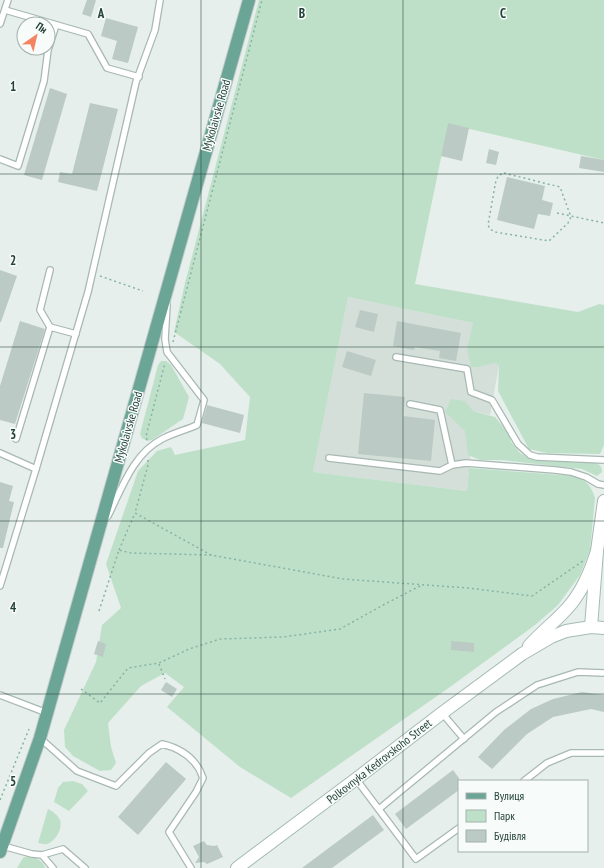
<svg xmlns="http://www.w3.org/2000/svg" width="604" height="868" viewBox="0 0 604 868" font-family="'PT Sans Narrow',sans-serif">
<rect width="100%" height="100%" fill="#e6efeb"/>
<polygon fill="#d4dfda" points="348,297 473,323 499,365 490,415 473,411 473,429 467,491 313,472"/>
<g fill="#bfe0c8">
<path d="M259,0H604V160L448,124L415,284L578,312L599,304L604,305V445L600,454L547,453L529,449L498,391L499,365L494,363L479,367H471L467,349L473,323L348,297L313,472L467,491L469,468L574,476C586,480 591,485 595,498L590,550L580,575L558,605L535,625L450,687L291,798L240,767L167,707L184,687L165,673L141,686L108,723L111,747L116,763L111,770L100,771L73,756L65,747L64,730L96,662L102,625L121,608L106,564L138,471L157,451L171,447L175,455L245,440L250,397L220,364L174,332L185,283Z"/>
<polygon points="161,361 166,361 171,365 189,397 183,419 152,440 147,441 142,438 140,434 158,365"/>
<path d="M451,399L465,401L473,411L495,417L509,434L511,442L520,453L526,457L537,461L595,463C600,464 602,467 602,472L597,476L582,469L501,460H480L468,455L465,431L445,412Z"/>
<polygon points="73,781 82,784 88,791 69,811 54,802 58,788 63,782"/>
<path d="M48,809C52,811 58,815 60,820C63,828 56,841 47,844C44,845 41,843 38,843Z"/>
<path d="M27,856C35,857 43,860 45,868H17L23,858Z"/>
</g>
<g fill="#bbcac4">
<polygon points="87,0 96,0 91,17 82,14"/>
<polygon points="106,18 138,27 128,63 112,59 117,41 101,36"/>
<polygon points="50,88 67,94 42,180 24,175"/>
<polygon points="90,103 118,109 97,191 58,182 60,172 72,174"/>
<polygon points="448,123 469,128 462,161 441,156"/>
<polygon points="489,149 499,152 496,165 486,163"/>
<polygon points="581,156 604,160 604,172 579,168"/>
<polygon points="507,177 545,186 542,200 553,203 550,216 538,214 534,229 497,220"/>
<polygon points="0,270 17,276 1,322 0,322"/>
<polygon points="360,310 378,314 374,332 355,327"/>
<polygon points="20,321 45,329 15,424 0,420 0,386"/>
<polygon points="397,321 461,333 456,361 439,358 440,351 415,347 414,350 393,346"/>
<polygon points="347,351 376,360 371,376 342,367"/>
<polygon points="364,393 405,397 403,416 435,420 431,461 358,454"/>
<polygon points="207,405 244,415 240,433 202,423"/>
<polygon points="0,482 13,486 9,501 14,502 3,548 0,548"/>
<polygon points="98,641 106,644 103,657 94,654"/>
<polygon points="451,641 474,643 474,652 451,650"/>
<polygon points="166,682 177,689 172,697 161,690"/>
<polygon points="582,692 604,695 604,712 591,709 553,717 527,734 492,769 478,757 504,730 531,709 553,699"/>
<polygon points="166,762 186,779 138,835 118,817"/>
<polygon points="453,770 459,778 459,790 406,829 395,814"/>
<polygon points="373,815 384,830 332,868 302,868"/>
<polygon points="204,841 207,845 214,846 217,845 223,857 207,864 204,862 195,863 199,857 193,846"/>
</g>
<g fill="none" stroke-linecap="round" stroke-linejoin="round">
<defs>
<g id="lane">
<polyline points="5,10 88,34 107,68 139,77"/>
<polyline points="0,24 8,0"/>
<polyline points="0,159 18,166 44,81 48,50 56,25"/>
<polyline points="50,327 40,310 50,270"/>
<polyline points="396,357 467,369 471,392 492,400 518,444 530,455 537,457 604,460"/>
<polyline points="410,404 440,410 452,465"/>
<polyline points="16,439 50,327 76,334"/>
<polyline points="0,453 36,469"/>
<polyline points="329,458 440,471 452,465 466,463 555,470 571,472 586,477 598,484 604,485"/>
<path d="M108,516C122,488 133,454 162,439C173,433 186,430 197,425L204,400L167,352L165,339L167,305"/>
<polyline points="0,586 36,469 88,292 136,82 155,30 160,0"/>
<polyline points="0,695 47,713"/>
<polyline points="442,713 464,739"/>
<path d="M40,738L77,771L116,786L149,753L162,744C175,747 189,754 197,766C200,769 201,774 203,778L196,792L169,832L191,868"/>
<polyline points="356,779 416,859 459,828"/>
<polyline points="524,781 547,763 571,753 604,753"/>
<polyline points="379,809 496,712 537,685 578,672 604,673"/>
<polyline points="3,846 32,854 42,855 63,849 85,868"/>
<polyline points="42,855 53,868"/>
</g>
<g id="secondary">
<polyline points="591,627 597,551 604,501"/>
<path d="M529,646C542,631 559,619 571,604C584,588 591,570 597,551"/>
<polyline points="237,868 356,779 442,713 522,654 551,637 566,631 591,627 604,628"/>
</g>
<polyline id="primary" points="0,852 40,738 249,0"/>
</defs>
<use href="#lane" stroke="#a8b8b2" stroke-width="8"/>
<use href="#secondary" stroke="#a4bbb3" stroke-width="14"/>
<use href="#primary" stroke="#c2cac8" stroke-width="14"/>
<g stroke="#86b3a5" stroke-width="1.5" stroke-dasharray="2 3" stroke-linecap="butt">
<polygon points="504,173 560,187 571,217 568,223 549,241 495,232 490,229 488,225 496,180 499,175"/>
<polyline points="557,213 604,223"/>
<polyline points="100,276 143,291"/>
<polyline points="173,342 262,0"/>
<polyline points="147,440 146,436 165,363"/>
<polyline points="148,460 148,465 135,513 211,555"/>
<polyline points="119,550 135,513"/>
<polyline points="99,611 119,550 131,553 211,555 343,579 468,588 532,596 583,561"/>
<polyline points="159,664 165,679"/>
<polyline points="81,689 100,703 128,668 159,663 189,649 220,639 283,637 340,629 385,604 420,586"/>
<polyline points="0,800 29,729"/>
</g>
<use href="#lane" stroke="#fff" stroke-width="5.5"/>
<use href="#secondary" stroke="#fff" stroke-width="12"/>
<use href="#primary" stroke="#6aa596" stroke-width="12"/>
</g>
<path fill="none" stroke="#24423a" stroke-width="1" stroke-opacity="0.55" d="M201,0V868M403,0V868M0,174H604M0,347H604M0,521H604M0,694H604"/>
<g text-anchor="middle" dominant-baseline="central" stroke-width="3" stroke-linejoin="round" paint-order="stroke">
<g font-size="12" fill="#24423a" stroke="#f7fbf9">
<text transform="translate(216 115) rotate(-74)">Mykolaivske Road</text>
<text transform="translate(128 427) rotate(-74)">Mykolaivske Road</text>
<text transform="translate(379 761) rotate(-38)">Polkovnyka Kedrovskoho Street</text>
</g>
</g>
<g font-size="13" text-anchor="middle" font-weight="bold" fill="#24423a" stroke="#f7fbf9" stroke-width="3" stroke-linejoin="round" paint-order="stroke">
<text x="101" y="18">A</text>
<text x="302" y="18">B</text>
<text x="503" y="18">C</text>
<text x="13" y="91">1</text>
<text x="13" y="265">2</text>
<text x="13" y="439">3</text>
<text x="13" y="612">4</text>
<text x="13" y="786">5</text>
</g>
<rect x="458" y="780" width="130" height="72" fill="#f7fbf9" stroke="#a3b1ad"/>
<rect x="466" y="793" width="20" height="6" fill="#6aa596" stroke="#a3b1ad"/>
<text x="494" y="800" font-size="12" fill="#24423a">Вулиця</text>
<rect x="466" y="810" width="20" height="12" fill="#bfe0c8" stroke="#a3b1ad"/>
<text x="494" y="820" font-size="12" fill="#24423a">Парк</text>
<rect x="466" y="830" width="20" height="12" fill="#bbcac4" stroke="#a3b1ad"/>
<text x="494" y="840" font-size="12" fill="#24423a">Будівля</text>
<g transform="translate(36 36) rotate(34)"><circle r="19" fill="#f7fbf9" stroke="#a3b1ad"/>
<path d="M0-3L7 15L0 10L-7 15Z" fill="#f4845f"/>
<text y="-6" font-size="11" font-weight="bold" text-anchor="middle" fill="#24423a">Пн</text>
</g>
</svg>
